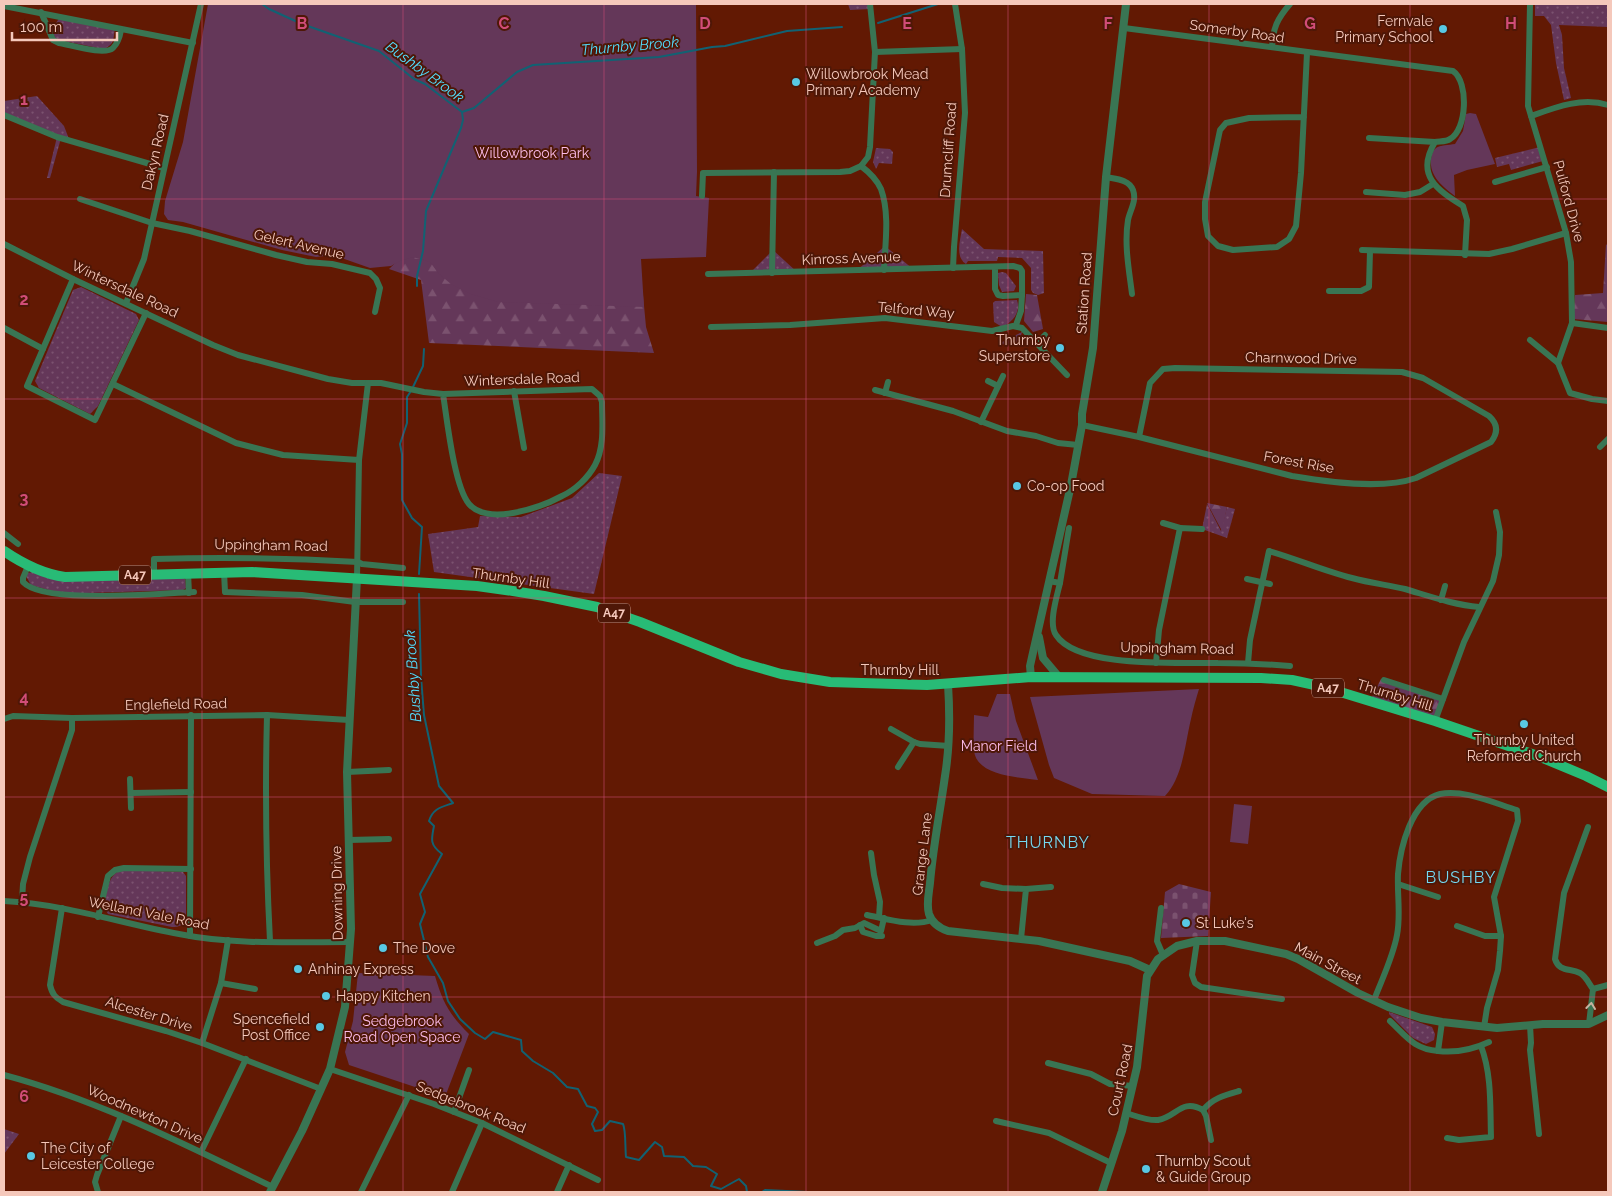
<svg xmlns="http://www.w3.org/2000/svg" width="1612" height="1196" viewBox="0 0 1612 1196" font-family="Raleway,sans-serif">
<defs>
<pattern id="grass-dots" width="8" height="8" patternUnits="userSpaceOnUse" patternTransform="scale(1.25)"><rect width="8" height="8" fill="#643759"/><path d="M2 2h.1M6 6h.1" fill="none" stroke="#7b526f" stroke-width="1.8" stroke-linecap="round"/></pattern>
<pattern id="forest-firs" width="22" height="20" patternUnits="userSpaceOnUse" patternTransform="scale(1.25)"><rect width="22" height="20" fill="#643759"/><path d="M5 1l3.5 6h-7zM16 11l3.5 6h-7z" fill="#7b526f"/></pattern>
<pattern id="cemetery-stones" width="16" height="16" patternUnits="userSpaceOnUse" patternTransform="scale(1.25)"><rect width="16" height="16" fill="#643759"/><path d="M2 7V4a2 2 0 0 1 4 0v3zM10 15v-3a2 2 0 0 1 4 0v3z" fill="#7b526f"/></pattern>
</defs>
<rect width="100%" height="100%" fill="#621903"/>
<g fill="url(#grass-dots)">
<polygon points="848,4 870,4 871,9 850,10"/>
<polygon points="1535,4 1608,4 1608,27 1559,25 1562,35 1564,68 1571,98 1564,100 1556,63 1551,25 1544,16 1535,16"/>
<path d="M60,17L115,28C113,39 115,45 103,49L59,40L55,38L52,29Z"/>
<polygon points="37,96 64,126 69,139 4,114 4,101"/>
<polygon points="57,137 61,138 50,178 47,178"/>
<polygon points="1540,147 1543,161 1511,170 1509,164 1497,167 1495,158"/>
<polygon points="876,148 890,149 893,152 892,164 879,163 876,169 873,162"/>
<path d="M962,229L984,249L1043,251L1044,293L1038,295L1033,293L1031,290V268L1022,258L998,257L997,261H968L966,264C955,257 960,241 962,229Z"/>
<polygon points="885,246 913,269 856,271"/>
<polygon points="773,250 797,272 749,274"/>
<polygon points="1002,272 1006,273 1016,286 1014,291 1002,292 999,285 998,273"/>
<polygon points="81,287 136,314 139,320 98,406 90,414 39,388 35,381 73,290"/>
<path d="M1017,300C1021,312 1013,322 1002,327L994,322L993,303L995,301Z"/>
<polygon points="1022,332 1018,345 998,344"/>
<polygon points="599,473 622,476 594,594 434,572 428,534 478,527 480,516 521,517 572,498"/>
<polygon points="1207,504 1221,531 1227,507 1235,509 1227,538 1202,529"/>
<polygon points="32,572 183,577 185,579 186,588 183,590 86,593 59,593 31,585 26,576 28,573"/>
<path d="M124,870L183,872L186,876V920C182,926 179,927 172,927L108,914C102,906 107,879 116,873C117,872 123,870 124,870Z"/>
<polygon points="1389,1012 1432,1027 1435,1034 1434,1040 1426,1044 1413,1038 1389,1014"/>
<polygon points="4,1129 19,1134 4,1154"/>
</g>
<g fill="url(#forest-firs)">
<polygon points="416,243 643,295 646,327 654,353 429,343 421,280 389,269"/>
<polygon points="1606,244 1608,247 1608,322 1573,319 1575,295 1603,293"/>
<polygon points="1026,294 1037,295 1043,329 1033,332 1024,321"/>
<polygon points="1207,503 1227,507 1222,531"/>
<polygon points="1381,679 1443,699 1437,717 1372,697"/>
</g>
<polygon fill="url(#cemetery-stones)" points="1179,884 1211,892 1208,936 1161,938 1165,892"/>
<g fill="#643759">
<polygon points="208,4 696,4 697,172 696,196 709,198 706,257 641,259 644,307 498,302 471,294 451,284 439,274 430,262 413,257 400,261 391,266 370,268 333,255 316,257 282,250 183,222 168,220 164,214 165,201 183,142"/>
<path d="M1470,113L1476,114L1495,164L1467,170L1454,175L1455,196C1443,187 1429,176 1431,159C1432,155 1432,151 1436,148C1440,145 1449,145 1455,144L1463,131L1466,114Z"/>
<path d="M1199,689C1196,699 1193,709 1191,719C1185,744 1183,777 1165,796L1092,794L1054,778L1049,765L1030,697Z"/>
<path d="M997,694H1010L1016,721L1038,780C1018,777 977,776 974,751C973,740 974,727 974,715L988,717Z"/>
<polygon points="1234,804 1252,806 1248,844 1230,842"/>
<path d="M358,973L435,976C443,1003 449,1014 469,1034L445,1097L349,1065L345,1052L353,1021Z"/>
</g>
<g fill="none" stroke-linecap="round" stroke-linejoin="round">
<g stroke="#116273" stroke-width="2">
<polyline points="262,4 269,9 302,24 379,51 414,79 425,84 462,112 463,120 461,128 426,211 423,251 417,276 417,286"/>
<polyline points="878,23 938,4"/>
<polyline points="462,112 474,108 517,72 533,65 659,57 712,47 725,46 787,31 842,27"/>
<polyline points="413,387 423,366 424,349"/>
<polyline points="411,391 407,397 407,423 400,444 402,454 402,500 412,518 422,527 419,574"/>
<path d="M419,594L421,677L424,715L439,786L453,803C442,807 433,808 429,821L434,826C431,840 430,845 442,854L420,894L425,912L420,924L428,957L443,983L448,1001L460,1019L475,1033L485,1039L493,1032L521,1040L522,1051L533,1061L553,1073L567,1087L578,1089L587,1106L595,1108L598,1112L592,1124L595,1131L602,1130L610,1121L623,1124C626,1130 625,1148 626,1157L639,1160L655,1142L662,1147L664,1156L684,1157L693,1166L706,1167L717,1174L711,1186L721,1189L739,1179L746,1186L747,1192"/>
<polyline points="762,1192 765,1190 808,1192"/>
</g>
<g stroke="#397553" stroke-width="6">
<path d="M870,4L875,52L870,147L868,157L861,166C869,172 877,180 881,189C890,214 885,245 884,270"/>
<polyline points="1530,4 1528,106 1566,233 1571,262 1572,323 1558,363 1570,393 1592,399 1608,401"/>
<polyline points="4,6 193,43"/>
<path d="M41,12L53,40L59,43C71,45 105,56 113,48C118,43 120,36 121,30"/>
<path d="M1124,28L1453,71C1469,82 1467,130 1450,139C1446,142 1439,141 1435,142C1415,175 1437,190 1463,206L1467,220L1465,255"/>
<path d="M1272,47C1273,28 1277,19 1290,4"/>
<polyline points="875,52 962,49"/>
<polyline points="4,115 57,137 164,168"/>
<path d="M1531,116C1556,107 1582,97 1608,105"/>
<polyline points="1304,117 1249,118 1226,123 1220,130 1205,202 1205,219 1208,236 1218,246 1233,250 1277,247 1289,239 1296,226 1301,173 1307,53"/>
<polyline points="1369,138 1435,142"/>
<path d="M1106,177C1115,179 1129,179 1133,190C1137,201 1130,210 1128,220C1124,244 1129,270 1132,294"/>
<polyline points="1495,182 1547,167"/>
<polyline points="1366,192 1405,195 1420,192 1433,184"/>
<polyline points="702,196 703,173 840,172 850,171 861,166"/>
<polyline points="80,199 152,223 190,231 276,255 307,262 332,264 370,273 376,279 380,288 375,312"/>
<path d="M4,244L73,279L213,345L238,355L328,379L352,383H381L424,392L443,394L592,389L600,396L602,402C602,422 605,446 595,465C588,478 575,490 562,496C540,508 488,526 469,504C454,486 447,419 443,394"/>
<polyline points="1362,250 1489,254 1512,249 1566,233"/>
<polyline points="953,268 954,247 965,113 962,49 955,4"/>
<polyline points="772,273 774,172"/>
<polyline points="708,274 1013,266 1020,268 1022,271 1022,295 1003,296 998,295 995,289 995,267"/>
<polyline points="73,279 27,386 95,420 146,313"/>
<polyline points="1329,291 1361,291 1369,287 1370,251"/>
<polyline points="126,303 144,259 201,4"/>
<polyline points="1572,323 1608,328"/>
<polyline points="1016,325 1021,311 1022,295"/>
<polyline points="711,327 790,325 885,318 992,331 1013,326 1022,328 1067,375"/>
<polyline points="4,328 43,349"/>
<polyline points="1530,340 1558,363"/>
<polyline points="1037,343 1045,335"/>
<polyline points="988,381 998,386"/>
<polyline points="113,384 236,443 283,455 359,460"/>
<polyline points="875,390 953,411 1007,431 1036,436 1058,443 1078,445"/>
<polyline points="514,391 524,448"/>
<polyline points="885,393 888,382"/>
<polyline points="981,422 1003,376"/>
<path d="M1082,425L1139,437L1292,476C1327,482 1382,490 1416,478L1491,442C1498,433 1498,424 1489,416L1423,378L1402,372L1175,368L1163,369L1150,383L1139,437"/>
<polyline points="1600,447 1608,439"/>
<polyline points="1163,523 1180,528"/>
<polyline points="4,533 18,544"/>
<path d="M28,566L23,578V582C44,605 160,593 194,592"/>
<polyline points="224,572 225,592 302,595 355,602 403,602"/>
<polyline points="188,573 189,593"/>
<path d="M154,574V559C222,557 290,558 358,562L362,564L403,568"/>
<polyline points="357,578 359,460 368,383"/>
<polyline points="1247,579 1270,584"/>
<polyline points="1049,581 1060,583 1069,528"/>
<path d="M1060,583C1057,596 1048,624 1056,635C1078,669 1180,662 1218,663C1242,663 1266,664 1290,666"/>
<polyline points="1441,600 1445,586"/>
<polyline points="1156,663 1159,630 1180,528 1202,529"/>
<path d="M1248,663L1250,640L1269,551C1297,559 1324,571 1352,578C1370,583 1388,585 1405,589C1429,596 1454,605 1479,607"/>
<polyline points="1384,680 1443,699"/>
<path d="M267,715C265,791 266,866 270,941"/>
<polyline points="4,719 13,716 72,718 267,715 349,720"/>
<polyline points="1435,721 1464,642 1493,581 1499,555 1500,532 1496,512"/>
<polyline points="891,729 914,742"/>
<polyline points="898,767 914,742 920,744 949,746"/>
<polyline points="347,772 389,770"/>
<polyline points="130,779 131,808"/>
<polyline points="131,793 191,792"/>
<path d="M1588,827L1564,893L1555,959C1559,972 1570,968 1580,973C1586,976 1589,984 1593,989"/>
<polyline points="349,840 389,839"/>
<polyline points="871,853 874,875 880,902 879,917"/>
<polyline points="983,884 1002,888 1026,889 1021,939"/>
<polyline points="1398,884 1438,897"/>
<polyline points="1026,889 1051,887"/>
<path d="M4,901C64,904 120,923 179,934C232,945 296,942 350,942"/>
<polyline points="22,902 23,884 30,857 72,730 72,718"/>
<path d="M62,908L50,985C52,994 55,997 63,1002L166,1031L202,1043L321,1089"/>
<polyline points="1161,908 1157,941 1163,955"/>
<path d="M867,915C887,919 912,927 932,920"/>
<polyline points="98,917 108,876 115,870 124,868 191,869"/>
<polyline points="860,925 863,932 876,936 882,936"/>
<polyline points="1457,926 1485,936 1501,936"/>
<polyline points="190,936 191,715"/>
<polyline points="1197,941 1192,975 1195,983 1201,987 1282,999"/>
<polyline points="817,943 835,936 843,930 855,928 864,923 881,931 884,918"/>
<polyline points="221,983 255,989"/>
<polyline points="1593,989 1608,985"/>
<path d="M1374,1000C1382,979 1393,957 1397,935C1401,915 1397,895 1398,874C1400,849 1411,801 1440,794C1463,789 1494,803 1517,810L1518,821L1494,897L1501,936L1500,951L1498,970L1487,1008L1484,1027"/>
<path d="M1390,1021C1407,1037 1414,1049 1438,1051L1442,1022"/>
<polyline points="1589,1024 1593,989"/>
<polyline points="1530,1025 1531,1043 1530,1050 1539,1134"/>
<polyline points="202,1043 221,983 228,940"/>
<path d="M1438,1051C1457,1053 1472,1050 1489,1042"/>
<polyline points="1048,1063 1091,1074 1110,1084 1133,1086"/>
<polyline points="330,1069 434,1104 482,1123 598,1180"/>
<path d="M4,1075C98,1100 186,1145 273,1187"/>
<polyline points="1203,1110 1206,1116 1211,1140"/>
<polyline points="454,1112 469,1070"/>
<path d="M1126,1113C1136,1116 1148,1121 1158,1120C1177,1117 1181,1098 1203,1110C1213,1098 1225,1095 1239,1091"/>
<polyline points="996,1121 1049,1133 1111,1163"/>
<path d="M1447,1138L1459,1140L1491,1137C1490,1107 1492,1075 1481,1046"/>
<polyline points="201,1152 246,1059"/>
<polyline points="98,1192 95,1182 97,1175 121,1116"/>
<polyline points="361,1192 409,1095"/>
<polyline points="452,1192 482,1123"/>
<polyline points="557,1192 569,1165"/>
</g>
<g stroke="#397553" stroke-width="8">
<polyline points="1039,637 1043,658 1059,677"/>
<polyline points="1031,677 1030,666 1032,657 1071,485 1082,425 1082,414 1093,348 1106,177 1126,4"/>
<path d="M948,684C950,715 950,745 945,776C940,812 933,847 930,883C929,893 926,904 929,914C932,923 939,928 948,931L1039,941L1130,961L1150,970"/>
<polyline points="270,1192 302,1131 330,1069 345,1007 351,929 347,772 357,578"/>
<polyline points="1102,1192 1122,1131 1137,1067 1147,976 1158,959 1177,946 1197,941 1225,941 1286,954 1298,959 1358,993 1388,1007 1421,1018 1442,1022 1497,1028 1543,1024 1589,1024 1608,1015"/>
</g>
<path stroke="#28bb76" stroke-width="10" d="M4,551C23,564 43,574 65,577L252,572L477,586L513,591L544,596L597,607L640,622L739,662L781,674L830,682L927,685L1031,677L1261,678L1292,680L1324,687L1435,721L1538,756L1586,776L1608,787"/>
</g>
<defs><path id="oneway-chevron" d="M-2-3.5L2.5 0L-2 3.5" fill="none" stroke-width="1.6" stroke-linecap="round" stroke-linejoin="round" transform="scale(1.25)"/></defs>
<use stroke="#c6b3a1" href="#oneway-chevron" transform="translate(1591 1006) rotate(-83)"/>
<path fill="none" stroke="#d14d78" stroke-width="1" stroke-opacity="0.55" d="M202,4V1192M403,4V1192M604,4V1192M806,4V1192M1008,4V1192M1209,4V1192M1410,4V1192M4,199H1608M4,399H1608M4,598H1608M4,797H1608M4,997H1608"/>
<g fill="#58c8e4" stroke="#4e1707" stroke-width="2">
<circle cx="1443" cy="29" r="5"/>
<circle cx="796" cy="82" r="5"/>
<circle cx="1060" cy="348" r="5"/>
<circle cx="1017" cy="486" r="5"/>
<circle cx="1524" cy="724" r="5"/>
<circle cx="1186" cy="923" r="5"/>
<circle cx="383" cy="948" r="5"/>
<circle cx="298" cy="969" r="5"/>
<circle cx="326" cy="996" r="5"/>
<circle cx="320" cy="1027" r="5"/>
<circle cx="31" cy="1156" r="5"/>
<circle cx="1146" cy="1169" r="5"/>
</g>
<g text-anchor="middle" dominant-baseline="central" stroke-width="4" stroke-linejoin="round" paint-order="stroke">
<g fill="#4e1707" stroke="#c39385" stroke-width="1">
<rect x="119" y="565.5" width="32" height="19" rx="4"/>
<rect x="598" y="603.5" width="32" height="19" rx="4"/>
<rect x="1312" y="678.5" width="32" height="19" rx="4"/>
</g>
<g font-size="12" font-weight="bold" fill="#f5c8bb">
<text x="135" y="575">A47</text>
<text x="614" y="613">A47</text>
<text x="1328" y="688">A47</text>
</g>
<g font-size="14" fill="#f5c8bb" stroke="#4e1707" text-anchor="start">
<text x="1433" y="21" text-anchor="end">Fernvale<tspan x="1433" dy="16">Primary School</tspan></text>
<text x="806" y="74">Willowbrook Mead<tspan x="806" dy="16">Primary Academy</tspan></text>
<text x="1050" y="340" text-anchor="end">Thurnby<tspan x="1050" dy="16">Superstore</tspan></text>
<text x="1027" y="486">Co-op Food</text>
<text x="1524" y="740" text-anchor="middle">Thurnby United<tspan x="1524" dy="16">Reformed Church</tspan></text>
<text x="1196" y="923">St Luke's</text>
<text x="393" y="948">The Dove</text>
<text x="308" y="969">Anhinay Express</text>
<text x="336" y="996">Happy Kitchen</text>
<text x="310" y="1019" text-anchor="end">Spencefield<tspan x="310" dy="16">Post Office</tspan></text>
<text x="41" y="1148">The City of<tspan x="41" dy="16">Leicester College</tspan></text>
<text x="1156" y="1161">Thurnby Scout<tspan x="1156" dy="16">&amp; Guide Group</tspan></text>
</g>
<g font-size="14" fill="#f5c8bb" stroke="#4e1707">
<text transform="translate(1237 31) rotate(8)">Somerby Road</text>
<text transform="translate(948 150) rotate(-86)">Drumcliff Road</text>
<text transform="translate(155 152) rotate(-77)">Dakyn Road</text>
<text transform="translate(1569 201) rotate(75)">Pulford Drive</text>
<text transform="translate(299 244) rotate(13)">Gelert Avenue</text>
<text transform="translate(851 258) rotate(-2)">Kinross Avenue</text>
<text transform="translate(125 289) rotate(25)">Wintersdale Road</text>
<text transform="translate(1084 293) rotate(-86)">Station Road</text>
<text transform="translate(916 310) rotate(5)">Telford Way</text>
<text transform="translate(1301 358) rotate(1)">Charnwood Drive</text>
<text transform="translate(522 379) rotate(-2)">Wintersdale Road</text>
<text transform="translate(1299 462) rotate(10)">Forest Rise</text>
<text transform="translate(271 545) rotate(1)">Uppingham Road</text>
<text transform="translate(511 578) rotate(8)">Thurnby Hill</text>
<text transform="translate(1177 648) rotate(1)">Uppingham Road</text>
<text x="900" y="670">Thurnby Hill</text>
<text transform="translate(1395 695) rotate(17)">Thurnby Hill</text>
<text transform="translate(176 704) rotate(-1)">Englefield Road</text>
<text transform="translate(922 854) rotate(-83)">Grange Lane</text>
<text transform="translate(337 893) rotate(-91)">Downing Drive</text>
<text transform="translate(149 913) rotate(11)">Welland Vale Road</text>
<text transform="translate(1328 963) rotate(28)">Main Street</text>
<text transform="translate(149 1014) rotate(17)">Alcester Drive</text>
<text transform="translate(1120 1080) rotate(-78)">Court Road</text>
<text transform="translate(471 1107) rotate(22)">Sedgebrook Road</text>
<text transform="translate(145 1114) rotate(24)">Woodnewton Drive</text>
</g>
<g font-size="14" fill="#fcbcea" stroke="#4e1707">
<text x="532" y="153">Willowbrook Park</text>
<text x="999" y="746">Manor Field</text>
<text x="402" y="1021">Sedgebrook<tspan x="402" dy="16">Road Open Space</tspan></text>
</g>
<g font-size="15" font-style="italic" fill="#52ddfe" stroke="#4e1707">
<text transform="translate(630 46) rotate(-5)">Thurnby Brook</text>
<text transform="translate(425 72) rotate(36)">Bushby Brook</text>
<text transform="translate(413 676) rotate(-94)">Bushby Brook</text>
</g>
<g font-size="16" letter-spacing="1" fill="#75d9f2" stroke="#4e1707">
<text x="1048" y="842">THURNBY</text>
<text x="1461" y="877">BUSHBY</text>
</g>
</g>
<g font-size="16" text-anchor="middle" font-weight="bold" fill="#d14d78" stroke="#4e1707" stroke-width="4" stroke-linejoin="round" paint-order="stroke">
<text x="302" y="29">B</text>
<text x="504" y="29">C</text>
<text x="705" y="29">D</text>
<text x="907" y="29">E</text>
<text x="1108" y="29">F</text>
<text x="1310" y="29">G</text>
<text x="1511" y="29">H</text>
<text x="24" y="105">1</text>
<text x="24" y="305">2</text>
<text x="24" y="504">3</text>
<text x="24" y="703">4</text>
<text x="24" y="903">5</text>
<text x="24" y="1102">6</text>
</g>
<rect width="1612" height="1196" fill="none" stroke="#f5c8bb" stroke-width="10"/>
<path d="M12 32v8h105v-8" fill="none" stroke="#f5c8bb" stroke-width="2.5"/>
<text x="20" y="32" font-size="15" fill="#f5c8bb" stroke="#4e1707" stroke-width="4" paint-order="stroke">100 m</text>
</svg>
